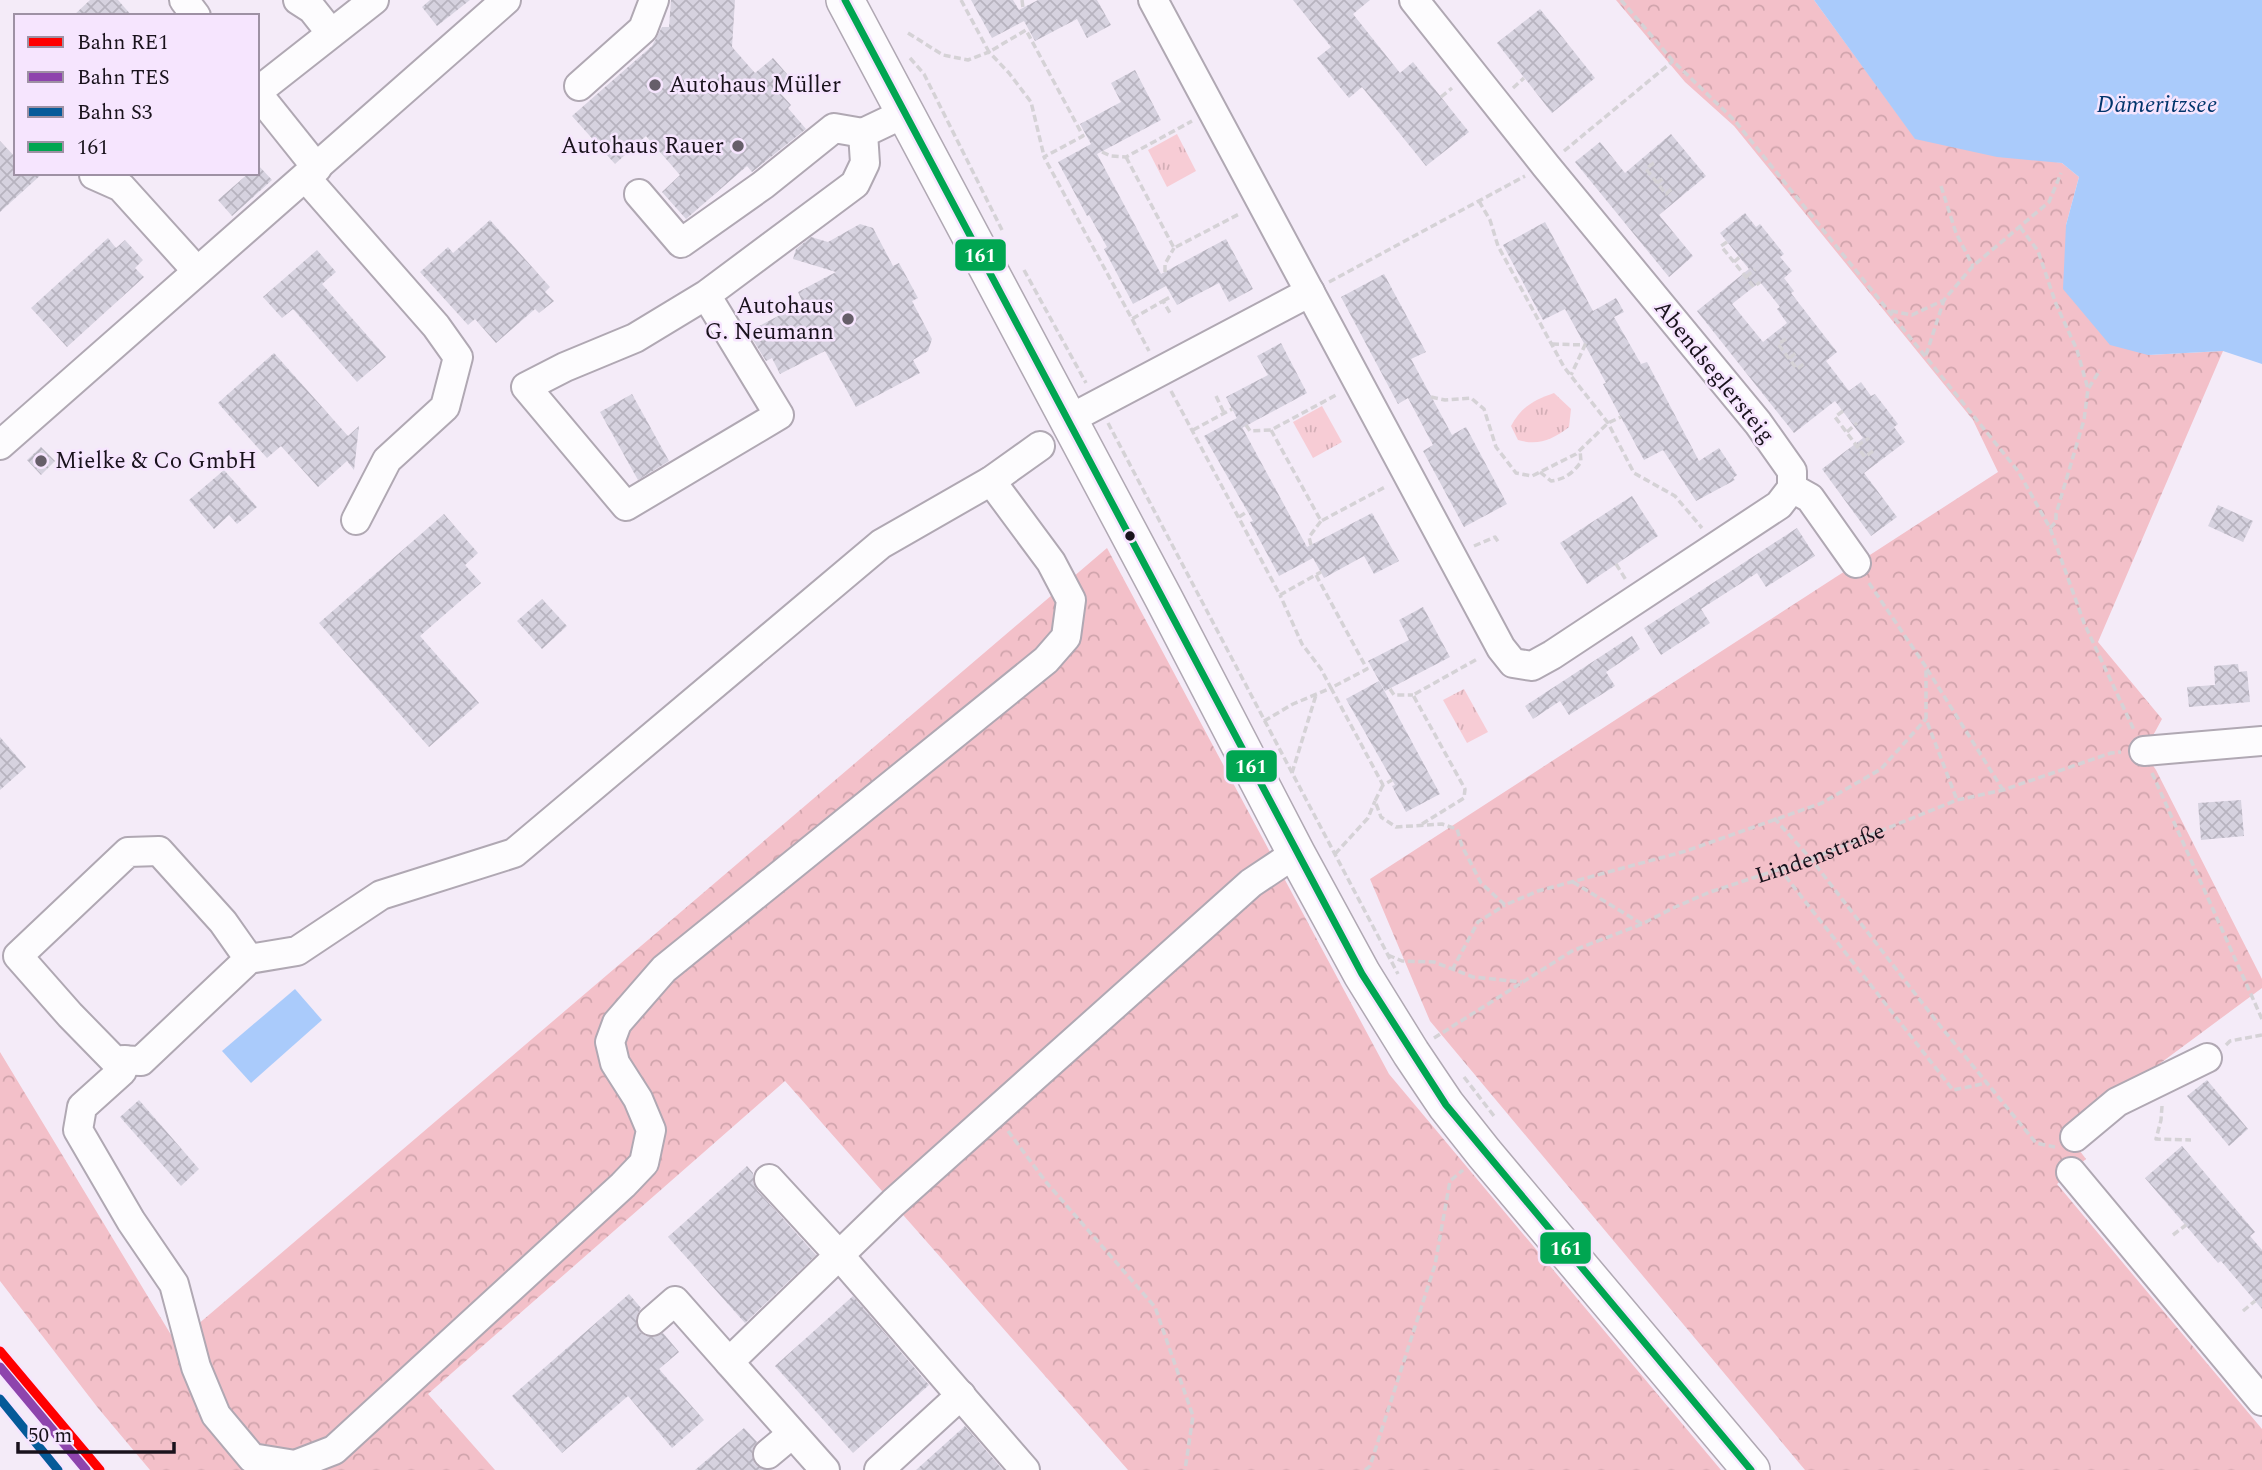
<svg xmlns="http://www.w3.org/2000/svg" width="2262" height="1470" viewBox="0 0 2262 1470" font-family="Spectral,serif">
<defs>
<pattern id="forest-crowns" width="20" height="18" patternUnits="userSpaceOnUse" patternTransform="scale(1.75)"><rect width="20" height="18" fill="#f3c0c9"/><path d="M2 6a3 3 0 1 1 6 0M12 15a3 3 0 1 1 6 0" fill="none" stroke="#d0a4ac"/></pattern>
<pattern id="park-tufts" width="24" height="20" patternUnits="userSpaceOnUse" patternTransform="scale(1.75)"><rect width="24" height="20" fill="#f7ccd5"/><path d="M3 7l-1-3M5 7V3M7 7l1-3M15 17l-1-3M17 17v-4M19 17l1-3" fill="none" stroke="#d3aeb6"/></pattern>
<pattern id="building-cross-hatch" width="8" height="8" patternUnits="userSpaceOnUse" patternTransform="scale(1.75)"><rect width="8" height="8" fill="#d6d2df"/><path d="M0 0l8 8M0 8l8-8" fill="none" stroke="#b7b3bf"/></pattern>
</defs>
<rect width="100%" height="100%" fill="#f4ebf8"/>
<g fill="url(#forest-crowns)">
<polygon points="1616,0 1814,0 1915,138 2062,163 2079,177 2066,225 2148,355 2223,351 2098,642 2162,719 2144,752 2156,770 2262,979 2262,988 2066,1133 2086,1159 2057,1184 2262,1429 2262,1470 1805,1470 1430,1021 1370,879 1998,472 1973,420 1734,126 1685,82"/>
<polygon points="1107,548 1389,1074 1721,1470 1128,1470 785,1081 428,1394 495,1470 150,1470 98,1408 0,1281 0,1052 176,1343"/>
</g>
<g fill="url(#park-tufts)">
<polygon points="1177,134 1196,171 1167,187 1148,150"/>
<path d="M1554,393L1571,409L1569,427C1552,440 1538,446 1518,440L1511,426C1521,407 1534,400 1554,393Z"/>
<polygon points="1322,406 1342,442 1313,458 1293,422"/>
<polygon points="1464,689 1488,732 1467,743 1443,700"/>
</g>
<g fill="#aacbfb">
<polygon points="1814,0 2262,0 2262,364 2223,351 2148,355 2110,345 2063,289 2066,225 2079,177 2062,163 1997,157 1915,139"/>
<polygon points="295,989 322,1020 251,1083 222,1051"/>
</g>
<g fill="url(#building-cross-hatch)" fill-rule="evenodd">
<polygon points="90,0 118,0 132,16 73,16"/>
<polygon points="430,0 470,0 437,26 422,7"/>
<polygon points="671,0 735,0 732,47 755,73 773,58 794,82 781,94 791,105 788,108 806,129 752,172 747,166 686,219 662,192 680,175 646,136 615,164 572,116 652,46 662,27 669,27"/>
<polygon points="971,0 1013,0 1019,10 1038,0 1097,0 1111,25 1087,38 1077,19 1035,41 1024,21 992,38"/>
<polygon points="1293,0 1370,0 1353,14 1400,73 1413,62 1469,132 1426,166 1362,87 1349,98 1338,85 1317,58 1331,47"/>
<polygon points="1540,9 1595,78 1552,113 1497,43"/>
<polygon points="1135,70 1161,120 1097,154 1161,274 1226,239 1253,289 1229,302 1219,283 1177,305 1166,286 1133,304 1104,249 1107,247 1089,215 1087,216 1058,162 1091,144 1080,124 1121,102 1111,83"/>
<polygon points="1671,134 1706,176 1659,215 1693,256 1669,277 1575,162 1600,142 1625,173"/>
<polygon points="0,141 16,158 16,173 43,173 0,212"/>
<polygon points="258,165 272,180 232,216 218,200 249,173 257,173"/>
<path d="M1745,213L1756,227L1760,224L1784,254L1780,257L1792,271L1784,278L1794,291L1791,293L1837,352L1826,361L1849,391L1861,382L1871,396L1875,394L1898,424L1894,427L1905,442L1864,473L1897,517L1871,536L1822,469L1863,438L1835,401L1794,433L1697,311L1749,269L1720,233ZM1760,282L1780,307L1777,309L1787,323L1763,342L1732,304Z"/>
<polygon points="490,220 550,287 545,292 554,301 539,313 535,309 496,343 475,319 468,325 420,272 448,247 453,253"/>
<polygon points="1545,222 1593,311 1616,298 1624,312 1614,317 1641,364 1647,362 1699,461 1719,448 1737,475 1733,478 1735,480 1696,501 1663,450 1644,460 1603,384 1606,383 1565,309 1543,320 1503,245"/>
<polygon points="860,224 873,228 893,266 899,263 918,298 912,301 932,339 928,351 913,360 920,373 856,407 825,351 780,374 772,358 766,361 748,332 803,303 798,292 836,272 793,259 796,249 811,237 828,242"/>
<polygon points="108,238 116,248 125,240 143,260 135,268 144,277 67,347 31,308"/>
<polygon points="317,250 336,272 322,284 386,357 357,382 293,309 282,318 263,297"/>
<polygon points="1384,274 1426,352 1411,359 1452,435 1466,427 1507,504 1464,527 1423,451 1433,445 1408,398 1398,404 1341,297"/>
<polygon points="1281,343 1307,393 1242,428 1226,397 1268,375 1257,356"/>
<polygon points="274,353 348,436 359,426 354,470 347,461 318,487 281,446 267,458 218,403"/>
<polygon points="632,394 669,461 638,480 600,412"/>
<polygon points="1237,418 1307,547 1372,513 1399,561 1374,574 1364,556 1324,578 1313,558 1279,576 1250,522 1253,521 1204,436"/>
<polygon points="41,447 55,461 41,475 27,460"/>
<polygon points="224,470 257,507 237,524 229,515 214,529 189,500"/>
<polygon points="1632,496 1658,536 1587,584 1560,543"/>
<polygon points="2218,505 2253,521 2243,542 2208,526"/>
<polygon points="444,514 478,553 465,565 481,583 420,636 479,703 429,747 319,623"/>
<polygon points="1797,528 1815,556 1766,587 1757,573 1701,609 1710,623 1661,655 1644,628"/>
<polygon points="542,599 567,626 542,649 517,621"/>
<polygon points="1423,607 1450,657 1385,691 1368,661 1409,640 1399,620"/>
<polygon points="1632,636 1640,649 1606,672 1615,686 1569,715 1560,701 1533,719 1525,706"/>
<polygon points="2238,664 2239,672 2247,671 2250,702 2189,707 2187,687 2215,685 2214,666"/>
<polygon points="1379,681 1440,794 1406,812 1392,786 1395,785 1346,699"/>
<polygon points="0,737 26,767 0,790"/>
<polygon points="2241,800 2244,836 2201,840 2198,803"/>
<polygon points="2207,1080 2248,1129 2229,1146 2187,1096"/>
<polygon points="139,1100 199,1169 181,1186 120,1117"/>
<polygon points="2182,1146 2255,1232 2250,1236 2262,1250 2262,1309 2221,1261 2218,1263 2145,1178"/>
<polygon points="747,1166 753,1173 753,1182 757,1190 816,1255 745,1323 668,1237"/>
<polygon points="629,1294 641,1308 637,1315 636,1323 640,1332 646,1336 654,1337 663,1333 679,1352 659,1369 704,1420 672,1448 628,1396 562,1453 512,1396"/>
<polygon points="853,1296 929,1385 853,1453 775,1366"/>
<polygon points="965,1426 1003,1470 916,1470"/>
<polygon points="744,1428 757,1442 753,1448 752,1456 755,1464 766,1470 695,1470"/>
</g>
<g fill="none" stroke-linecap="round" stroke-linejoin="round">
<defs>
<g id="minor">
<polyline points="184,0 196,16"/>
<polyline points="298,0 312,9 331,33"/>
<polyline points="1153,0 1501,648 1513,663 1532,666 1552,655 1779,505 1792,488 1792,471 1758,423 1546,166 1414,0"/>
<polyline points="579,86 643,29 654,0"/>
<polyline points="257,92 374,0"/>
<polyline points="257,93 317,168"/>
<polyline points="94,175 121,187 197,271"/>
<polyline points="306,178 436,326 458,357 445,407 387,460 356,520"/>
<polyline points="639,194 681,243 763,185 834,128 863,133"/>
<polyline points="706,295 635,338 565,367 526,387 626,506 779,415 706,295 855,184 865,163 863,133 905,113"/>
<polyline points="1068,420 1310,292"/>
<polyline points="0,445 506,0"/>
<polyline points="1792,488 1810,498 1856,563"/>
<polyline points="2144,751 2262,741"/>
<polyline points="249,959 141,1061 114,1060 70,1015 18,956 128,852 159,851 223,922 249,959 297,951 381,895 514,853 881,544 991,481 1040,446"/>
<polyline points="125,1060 122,1071 82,1107 78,1130 131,1221 174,1284 196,1367 216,1415 252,1458 295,1465 334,1450 623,1185 644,1163 651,1130 638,1099 615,1063 610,1042 617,1023 664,969 1046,660 1066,637 1071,600 1051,562 991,481"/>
<polyline points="2075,1137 2117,1102 2207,1058"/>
<polyline points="2071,1172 2262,1401"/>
<polyline points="769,1179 839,1255 1025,1470"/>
<polyline points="652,1321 675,1301 729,1362 893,1203 1251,883 1296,853"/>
<polyline points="729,1362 825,1470"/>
<polyline points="768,1454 792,1434"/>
<polyline points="879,1470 961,1395"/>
</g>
<polyline id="major" points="845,0 1164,599 1296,853 1362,974 1411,1053 1446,1105 1484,1153 1751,1470"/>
</defs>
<use href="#minor" stroke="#b0a8b3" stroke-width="32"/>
<use href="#major" stroke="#b0a8b3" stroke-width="40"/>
<g stroke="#d5d2d6" stroke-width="3.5" stroke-dasharray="7 3.5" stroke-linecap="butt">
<polyline points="961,0 989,52 1026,30 1083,136 1044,157 1132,319 1163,301 1170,313"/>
<polyline points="1022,0 1023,8"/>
<polyline points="1621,0 1673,61 1735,121 2018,471 2050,528 2084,623 2134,730"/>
<polyline points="908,33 943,55 968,60 989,52 1009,73 1031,102 1044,156"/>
<polyline points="910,58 924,74 1002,230"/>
<polyline points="1513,88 1524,78"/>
<polyline points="1441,97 1452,88"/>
<polyline points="1564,151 1673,61"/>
<polyline points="1102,152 1111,156 1126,157 1192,121"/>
<polyline points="1126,157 1174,248 1241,213"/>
<polyline points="1654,163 1646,169 1666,194 1674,187"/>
<polyline points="1657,183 1665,177"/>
<polyline points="1941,186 1956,233 1973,266"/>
<polyline points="1479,201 1490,220 1498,246 1564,367 1608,423 1634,473 1675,496 1702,528"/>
<polyline points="2020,227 2038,251 2056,304 2077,350 2088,389"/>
<polyline points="1727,242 1721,246 1754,287 1760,282"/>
<polyline points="1734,262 1743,254"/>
<polyline points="1024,270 1086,383"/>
<polyline points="1165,272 1165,264 1174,248"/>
<polyline points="1746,277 1755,269"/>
<polyline points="1329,282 1525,176"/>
<polyline points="1163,301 1172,296"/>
<polyline points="1891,311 1912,315 1944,300 1973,266 2049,202 2061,173"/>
<polyline points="1132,319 1149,351"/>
<polyline points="1786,339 1778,344 1797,369 1805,363"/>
<polyline points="1552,344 1585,345 1571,375"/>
<polyline points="1926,355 1944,300"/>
<polyline points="1790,358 1797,352"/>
<polyline points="1171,391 1280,595 1321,572"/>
<polyline points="1216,396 1224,413"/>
<polyline points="1431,397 1445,400 1471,398 1484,409 1496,447 1516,473 1532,476 1576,454 1608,423 1621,417"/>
<polyline points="1843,411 1835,417 1865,457 1873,451"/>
<polyline points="1108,423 1398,974"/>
<polyline points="1246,425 1250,431 1271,430 1338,394"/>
<polyline points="1193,430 1232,409"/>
<polyline points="1271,430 1321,521 1387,486"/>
<polyline points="1847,432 1857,423"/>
<polyline points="1857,446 1869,438"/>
<path d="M1540,472L1551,481C1565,479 1572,474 1581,462L1580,450"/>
<polyline points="1239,517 1248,511"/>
<polyline points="2050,528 2056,522 2056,514 2084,420 2088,389 2100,370"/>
<polyline points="1311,545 1309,537 1321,521"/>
<polyline points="1474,546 1495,537 1499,543"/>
<polyline points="1616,564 1626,580"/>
<polyline points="1316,575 1367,669 1331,688 1383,785 1392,780"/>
<polyline points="1869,583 1926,667 1926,719 1957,800"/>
<polyline points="1927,669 2003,790"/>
<polyline points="1390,689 1394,695 1413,695"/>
<polyline points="1264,721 1293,704 1331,688 1321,669 1302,644 1280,595"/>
<polyline points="1292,773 1316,695"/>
<polyline points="2152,773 2262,1019"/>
<polyline points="1383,785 1375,801 1381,817 1396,827 1442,824 1457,829 1462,846 1481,883 1505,905 1538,891 1686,851 1822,803 1881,769 1926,719"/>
<polyline points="1774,818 1811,859 1937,1022 2036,1143 2055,1147"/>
<polyline points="1422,824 1464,798 1465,789 1413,695 1479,658"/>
<polyline points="1335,854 1368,818 1375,801"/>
<polyline points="1779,868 1953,1090 1987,1083"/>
<polyline points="1573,882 1642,924"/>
<polyline points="1388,955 1402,961 1434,962 1473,977 1522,982"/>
<polyline points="1452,970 1478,922 1505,905"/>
<path id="s1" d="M1434,1038L1572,951L1642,924L1673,908L1710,892L1811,859L1957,800L2003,790L2111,753L2121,752"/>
<polyline points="2226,1045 2230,1041 2262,1035"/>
<polyline points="1464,1077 1494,1116"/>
<polyline points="2162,1106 2161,1120 2156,1139 2191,1140"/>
<polyline points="1008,1131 1046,1182 1155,1307 1193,1416 1185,1470"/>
<polyline points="2173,1235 2186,1225"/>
<polyline points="2243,1311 2255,1301"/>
<polyline points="1365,1470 1370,1466 1435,1265 1450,1181 1463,1170"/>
</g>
<use href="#minor" stroke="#fdfcfe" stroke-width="28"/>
<use href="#major" stroke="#fdfcfe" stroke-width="37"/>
<defs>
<polyline id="bus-1" points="845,0 1362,974 1446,1105 1751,1470"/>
</defs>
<use href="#bus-1" stroke="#f6e5fe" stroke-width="12"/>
<use href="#bus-1" stroke="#00a651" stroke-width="7"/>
<defs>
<polyline id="rail-1" points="0,1351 100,1470"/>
<polyline id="rail-2" points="0,1367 86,1470"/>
<polyline id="rail-3" points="0,1399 58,1470"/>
</defs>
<use href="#rail-1" stroke="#f6e5fe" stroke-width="14"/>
<use href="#rail-2" stroke="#f6e5fe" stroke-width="14"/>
<use href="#rail-3" stroke="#f6e5fe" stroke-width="14"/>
<use href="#rail-1" stroke="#f00" stroke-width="9"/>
<use href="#rail-2" stroke="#8e44ad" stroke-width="9"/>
<use href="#rail-3" stroke="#055a99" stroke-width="9"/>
</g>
<g fill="#665e69" stroke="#f6e5fe" stroke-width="2.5">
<circle cx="655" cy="85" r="7"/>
<circle cx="738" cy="146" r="7"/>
<circle cx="848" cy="319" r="7"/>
<circle cx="41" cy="461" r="7"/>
</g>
<circle fill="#19121c" stroke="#f6e5fe" stroke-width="2.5" cx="1130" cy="536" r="6"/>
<g text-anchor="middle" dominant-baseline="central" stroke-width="5" stroke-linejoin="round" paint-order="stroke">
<g font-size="23" fill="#19121c" stroke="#f6e5fe" text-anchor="start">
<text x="669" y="85">Autohaus Müller</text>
<text x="724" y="146" text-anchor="end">Autohaus Rauer</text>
<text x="834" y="306" text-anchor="end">Autohaus<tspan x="834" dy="26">G. Neumann</tspan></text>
<text x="55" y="461">Mielke &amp; Co GmbH</text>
</g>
<g font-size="23" fill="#19121c" stroke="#f6e5fe">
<text transform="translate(1714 372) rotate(51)">Abendseglersteig</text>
<text stroke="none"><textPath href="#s1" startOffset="430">Lindenstraße</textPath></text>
</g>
<g font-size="24" font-style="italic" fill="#01356c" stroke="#f6e5fe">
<text x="2157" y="105">Dämeritzsee</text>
</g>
</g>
<g stroke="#f6e5fe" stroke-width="2.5">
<rect x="954" y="238" width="53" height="34" rx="7" fill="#00a651"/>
<rect x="1225" y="749" width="53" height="34" rx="7" fill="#00a651"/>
<rect x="1539" y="1231" width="53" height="34" rx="7" fill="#00a651"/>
</g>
<g font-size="19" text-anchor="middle" font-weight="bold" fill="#fff">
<text x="980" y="262">161</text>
<text x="1251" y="773">161</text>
<text x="1566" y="1255">161</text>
</g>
<rect x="14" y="14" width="245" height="161" fill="#f6e5fe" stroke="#9e91a4" stroke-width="2"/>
<rect x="28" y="37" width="35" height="10" fill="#ff0000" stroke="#9e91a4" stroke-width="2"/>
<text x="77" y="49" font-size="21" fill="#19121c">Bahn RE1</text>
<rect x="28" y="72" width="35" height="10" fill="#8e44ad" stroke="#9e91a4" stroke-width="2"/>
<text x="77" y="84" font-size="21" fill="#19121c">Bahn TES</text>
<rect x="28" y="107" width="35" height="10" fill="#055a99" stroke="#9e91a4" stroke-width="2"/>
<text x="77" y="119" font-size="21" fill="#19121c">Bahn S3</text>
<rect x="28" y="142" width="35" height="10" fill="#00a651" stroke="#9e91a4" stroke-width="2"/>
<text x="77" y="154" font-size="21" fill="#19121c">161</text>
<path d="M18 1442v10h156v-10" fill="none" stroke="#19121c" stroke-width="3.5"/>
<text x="28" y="1442" font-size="21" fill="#19121c" stroke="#f6e5fe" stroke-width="5" paint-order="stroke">50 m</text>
</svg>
